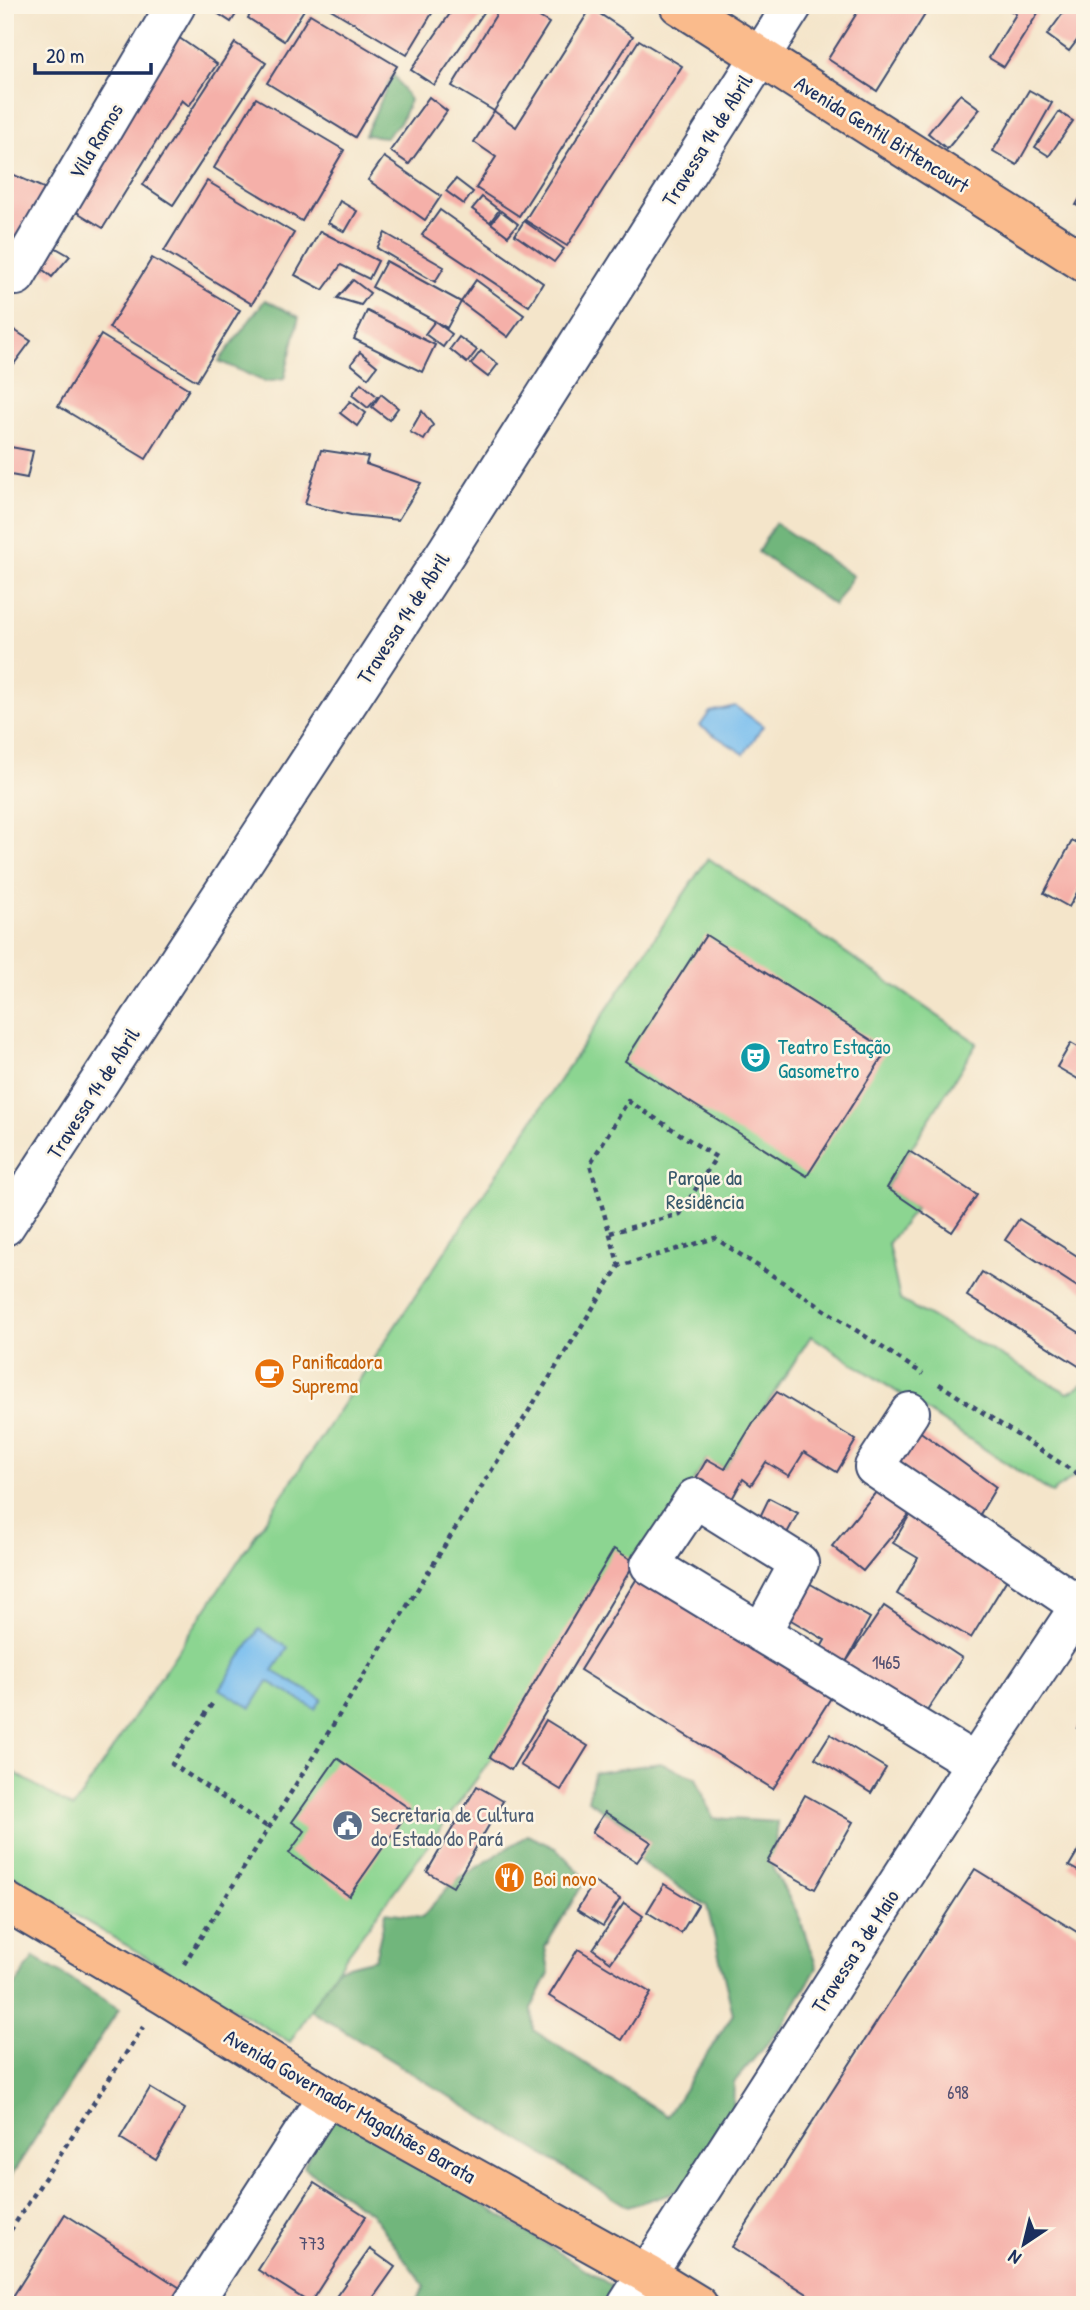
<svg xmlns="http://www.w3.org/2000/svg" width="1090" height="2310" viewBox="0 0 1090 2310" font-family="'Patrick Hand',sans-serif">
<rect width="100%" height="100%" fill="#fcf5e5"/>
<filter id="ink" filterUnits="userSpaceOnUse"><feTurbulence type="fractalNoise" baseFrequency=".0143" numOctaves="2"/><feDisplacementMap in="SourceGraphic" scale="14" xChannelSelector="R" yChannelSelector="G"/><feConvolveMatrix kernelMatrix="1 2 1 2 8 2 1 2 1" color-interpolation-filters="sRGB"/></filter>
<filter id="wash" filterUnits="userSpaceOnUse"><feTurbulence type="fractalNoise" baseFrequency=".00686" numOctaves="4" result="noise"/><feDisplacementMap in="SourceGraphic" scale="28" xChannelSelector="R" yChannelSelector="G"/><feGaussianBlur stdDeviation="1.57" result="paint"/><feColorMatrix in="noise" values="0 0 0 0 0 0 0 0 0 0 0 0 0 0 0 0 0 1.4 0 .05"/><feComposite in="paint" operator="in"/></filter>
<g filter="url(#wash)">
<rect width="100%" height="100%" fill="#f4e5ca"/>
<polygon fill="#8cd591" stroke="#548278" stroke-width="2" points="708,858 977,1043 887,1187 916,1208 888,1244 900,1300 1068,1393 1085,1383 1085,1460 1077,1474 1052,1493 811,1336 725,1469 706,1460 691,1487 337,1969 290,2042 33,1890 5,1869 5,1767 73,1808"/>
<g fill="#71b67b" stroke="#46726c" stroke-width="2">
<polygon points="393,74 410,100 401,121 386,137 365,135"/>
<polygon points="265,300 299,317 284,379 265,382 219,361"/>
<polygon points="775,523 853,576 834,605 758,552"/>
<polygon points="660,1763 696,1778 713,1818 777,1822 773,1869 798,1914 817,1968 783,2025 734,2082 733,2112 686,2188 628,2207 310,2010 337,1969 375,1959 386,1912 422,1917 451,1884 528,1835 557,1849 586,1879 545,1947 549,1973 532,2007 533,2030 667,2116 733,2014 707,1906 634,1857 650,1842 588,1800 594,1773"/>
<polygon points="34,1957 119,2009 5,2185 5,2001"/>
<polygon points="334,2110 631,2298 627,2305 413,2305 425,2287 371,2213 303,2167"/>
</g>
<g fill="#78beef" stroke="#4a76a6" stroke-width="2">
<polygon points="735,706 763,726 744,754 700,726 710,712"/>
<polygon points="259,1629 288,1648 273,1671 322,1699 315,1709 268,1681 251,1708 220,1689"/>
</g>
<g id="blocks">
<g fill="#f5b0a9">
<polygon points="205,5 242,5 231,22"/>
<polygon points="256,5 307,5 284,41 248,18"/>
<polygon points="324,5 437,5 407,55"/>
<polygon points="456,5 489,5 434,85 411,70"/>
<polygon points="502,5 520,5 549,23 494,111 516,127 591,8 633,36 519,216 476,188 496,157 474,142 494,111 452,86"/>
<polygon points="862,5 931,5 877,91 828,59"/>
<polygon points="1002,5 1043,5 1004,67 989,58 1016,14"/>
<polygon points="1069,5 1085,5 1085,30 1069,51 1047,35"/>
<polygon points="310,14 397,66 355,137 267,83"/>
<polygon points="175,35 217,64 189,106 182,100 103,228 72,209"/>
<polygon points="639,40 682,66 567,246 525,220"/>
<polygon points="235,43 266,63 173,205 143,185"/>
<polygon points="1029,90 1052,103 1017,165 993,151"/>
<polygon points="960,94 980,109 947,149 928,133"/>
<polygon points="429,97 447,111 409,164 390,151"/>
<polygon points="256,98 344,150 302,221 214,168"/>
<polygon points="1059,112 1073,121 1049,156 1035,147"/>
<polygon points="384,157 441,196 425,220 368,180"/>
<polygon points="5,171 48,190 5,262"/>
<polygon points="456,179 473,192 464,204 446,191"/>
<polygon points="207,181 294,233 252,304 164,251"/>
<polygon points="1085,189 1085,210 1076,205"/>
<polygon points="482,197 499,210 490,222 472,209"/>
<polygon points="340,201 357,211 345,232 328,223"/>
<polygon points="440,210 543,283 529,306 422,235"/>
<polygon points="501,211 518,224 508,236 491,223"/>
<polygon points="524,221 564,249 554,262 515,235"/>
<polygon points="320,231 378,261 369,279 341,265 323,290 295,275"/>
<polygon points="385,233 444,267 435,282 377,248"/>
<polygon points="49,244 70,256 52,277 36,264"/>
<polygon points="152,258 240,310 197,381 109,328"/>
<polygon points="386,261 461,302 447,328 436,322 452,334 443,347 425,334 435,321 372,287"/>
<polygon points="353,280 370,293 361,305 337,298"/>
<polygon points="476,280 524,315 508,337 461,302"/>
<polygon points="367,311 435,345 422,372 354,339"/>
<polygon points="5,324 31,341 5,376"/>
<polygon points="101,335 189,389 146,459 58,406"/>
<polygon points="459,337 477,350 467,363 450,349"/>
<polygon points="481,351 498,364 488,377 471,364"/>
<polygon points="360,352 377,366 368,378 351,364"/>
<polygon points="361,383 378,397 368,408 352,395"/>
<polygon points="381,394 398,408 389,420 372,407"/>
<polygon points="350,401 366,413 357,426 340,413"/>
<polygon points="422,411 433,425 424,440 410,432"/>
<polygon points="5,446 33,451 27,478 5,474"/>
<polygon points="321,450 368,457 366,464 421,483 398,520 351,515 305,504"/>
<polygon points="1072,841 1085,847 1085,878 1069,907 1044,893"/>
<polygon points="706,935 887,1050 807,1176 625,1061"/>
<polygon points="1071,1043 1085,1051 1085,1083 1057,1067"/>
<polygon points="909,1151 977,1195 952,1232 887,1188"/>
<polygon points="1019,1219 1085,1261 1085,1292 1005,1240"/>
<polygon points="982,1272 1085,1336 1085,1370 967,1296"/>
<polygon points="777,1392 856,1440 837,1472 804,1452 789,1476 766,1462 751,1485 743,1479 727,1508 691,1487 707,1459 725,1469 754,1421"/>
<polygon points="911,1425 996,1487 976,1521 897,1464"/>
<polygon points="881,1486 912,1511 863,1571 832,1546"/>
<polygon points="769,1498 798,1513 786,1535 758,1521"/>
<polygon points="912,1511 1012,1571 971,1638 897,1594 918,1558 893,1543"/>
<polygon points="614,1549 635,1562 511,1770 490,1757"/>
<polygon points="641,1572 834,1693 773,1789 580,1670"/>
<polygon points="800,1578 870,1618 846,1662 884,1606 962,1658 921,1720 818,1653 825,1640 779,1613"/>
<polygon points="1085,1715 1085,1732 1077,1728"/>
<polygon points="546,1720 588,1746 561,1790 520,1765"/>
<polygon points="830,1734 886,1768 871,1793 815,1758"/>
<polygon points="337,1758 410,1809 349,1896 289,1853 305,1831 292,1822"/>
<polygon points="477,1786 503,1801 453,1887 427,1872"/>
<polygon points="805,1795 853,1822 815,1889 767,1862"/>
<polygon points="605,1812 651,1842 637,1862 592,1832"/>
<polygon points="1085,1839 1085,1875 1069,1866"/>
<polygon points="975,1869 1085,1937 1085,2305 825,2305 732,2247"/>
<polygon points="594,1882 620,1899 603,1926 577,1910"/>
<polygon points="664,1884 698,1905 681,1933 647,1912"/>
<polygon points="624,1903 643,1916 611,1962 593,1949"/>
<polygon points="578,1949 651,1993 622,2040 549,1996"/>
<polygon points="150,2088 185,2109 156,2160 120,2138"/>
<polygon points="314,2183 366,2216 310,2303 258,2270"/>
<polygon points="65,2214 185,2291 176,2305 23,2305 12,2298"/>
<polygon points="370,2249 395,2267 368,2305 330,2305"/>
</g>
</g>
</g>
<g filter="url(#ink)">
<use href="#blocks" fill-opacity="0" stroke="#3c4a6e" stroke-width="2"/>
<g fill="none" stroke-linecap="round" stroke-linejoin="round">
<defs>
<g id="minor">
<polyline points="16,276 176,5"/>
<polyline points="5,1226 447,551 793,5"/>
<polyline points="910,1412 874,1467 1080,1606"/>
<polyline points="761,1633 799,1563 695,1498 650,1565 975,1763"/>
<polyline points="192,2305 327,2096"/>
<polyline points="627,2305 975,1763 1085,1598"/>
</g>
<g id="major">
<polyline points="679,5 1085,263"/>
<polyline points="5,1901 164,1995 327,2096 647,2274 698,2305"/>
</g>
</defs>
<use href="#minor" stroke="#3c4a6e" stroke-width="42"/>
<use href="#major" stroke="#3c4a6e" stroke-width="42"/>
<g stroke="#3c4a6e" stroke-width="4.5" stroke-dasharray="5 5" stroke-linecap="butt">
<polyline points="610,1233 680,1214 716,1157 628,1101 590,1164 619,1266"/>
<polyline points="939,1384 1085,1479"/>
<polyline points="212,1704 172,1764 269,1828"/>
<polyline points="184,1964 619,1266 715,1238 923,1374"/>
<polyline points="5,2239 143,2027"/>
</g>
<use href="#minor" stroke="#fff" stroke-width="38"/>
<use href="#major" stroke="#fabb8c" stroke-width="38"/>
</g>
</g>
<defs>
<symbol id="theatre-disc" viewBox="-11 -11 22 22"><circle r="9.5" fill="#0f9aa8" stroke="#fcf5e5"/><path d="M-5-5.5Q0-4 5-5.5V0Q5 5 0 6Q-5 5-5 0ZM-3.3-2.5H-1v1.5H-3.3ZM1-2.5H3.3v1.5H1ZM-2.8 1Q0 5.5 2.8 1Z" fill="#fff"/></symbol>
<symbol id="cafe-disc" viewBox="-11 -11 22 22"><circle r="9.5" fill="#e8710a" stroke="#fcf5e5"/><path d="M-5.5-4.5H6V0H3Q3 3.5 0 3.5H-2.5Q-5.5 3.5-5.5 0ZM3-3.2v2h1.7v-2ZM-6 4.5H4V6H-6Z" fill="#fff"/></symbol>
<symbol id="civic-disc" viewBox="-11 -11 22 22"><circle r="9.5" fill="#5c6f8a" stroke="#fcf5e5"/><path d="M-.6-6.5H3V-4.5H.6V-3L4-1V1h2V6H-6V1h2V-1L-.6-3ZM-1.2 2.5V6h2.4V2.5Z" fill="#fff"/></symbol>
<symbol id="restaurant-disc" viewBox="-11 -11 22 22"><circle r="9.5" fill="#e8710a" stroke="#fcf5e5"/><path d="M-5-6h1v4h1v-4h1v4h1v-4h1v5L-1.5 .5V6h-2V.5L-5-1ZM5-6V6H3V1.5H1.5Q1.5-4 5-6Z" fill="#fff"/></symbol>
</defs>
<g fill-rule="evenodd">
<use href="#theatre-disc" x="738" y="1040" width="35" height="35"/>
<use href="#cafe-disc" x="252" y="1356" width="35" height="35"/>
<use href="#civic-disc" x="330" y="1808" width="35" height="35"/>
<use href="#restaurant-disc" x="492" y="1860" width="35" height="35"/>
</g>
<g text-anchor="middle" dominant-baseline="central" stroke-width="5" stroke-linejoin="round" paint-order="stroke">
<g font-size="18" fill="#524f71">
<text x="886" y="1662">1465</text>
<text x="958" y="2092">698</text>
<text x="312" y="2243">773</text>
</g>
<g font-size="21" fill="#1b2f5e" stroke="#fcf5e5">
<text transform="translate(882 134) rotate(32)">Avenida Gentil Bittencourt</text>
<text transform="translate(707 140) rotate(-58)">Travessa 14 de Abril</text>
<text transform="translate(96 141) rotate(-59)">Vila Ramos</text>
<text transform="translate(403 618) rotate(-57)">Travessa 14 de Abril</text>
<text transform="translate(93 1093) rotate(-57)">Travessa 14 de Abril</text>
<text transform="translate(855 1951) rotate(-57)">Travessa 3 de Maio</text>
<text transform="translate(350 2106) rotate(30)">Avenida Governador Magalhães Barata</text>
</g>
<g font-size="21" fill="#0d838f" stroke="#fcf5e5" text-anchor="start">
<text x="778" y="1046">Teatro Estação<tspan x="778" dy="24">Gasometro</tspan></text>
</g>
<g font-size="21" fill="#37586b" stroke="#fcf5e5">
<text x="705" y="1177">Parque da<tspan x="705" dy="24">Residência</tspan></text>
</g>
<g font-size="21" fill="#c56008" stroke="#fcf5e5" text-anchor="start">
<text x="292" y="1361">Panificadora<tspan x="292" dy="24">Suprema</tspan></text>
<text x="533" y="1878">Boi novo</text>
</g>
<g font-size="21" fill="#4e5e75" stroke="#fcf5e5" text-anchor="start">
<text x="371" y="1814">Secretaria de Cultura<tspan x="371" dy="24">do Estado do Pará</tspan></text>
</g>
</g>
<rect width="1090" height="2310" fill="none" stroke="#fcf5e5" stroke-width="28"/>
<g transform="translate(1024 2244) rotate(215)" stroke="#fcf5e5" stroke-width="5" paint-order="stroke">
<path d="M0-5L12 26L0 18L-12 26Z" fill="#1b2f5e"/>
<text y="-10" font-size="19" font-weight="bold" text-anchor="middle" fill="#1b2f5e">N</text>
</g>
<path d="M35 63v10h116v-10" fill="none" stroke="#1b2f5e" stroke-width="3.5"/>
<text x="46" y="63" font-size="21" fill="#1b2f5e" stroke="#fcf5e5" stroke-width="5" paint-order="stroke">20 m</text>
</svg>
